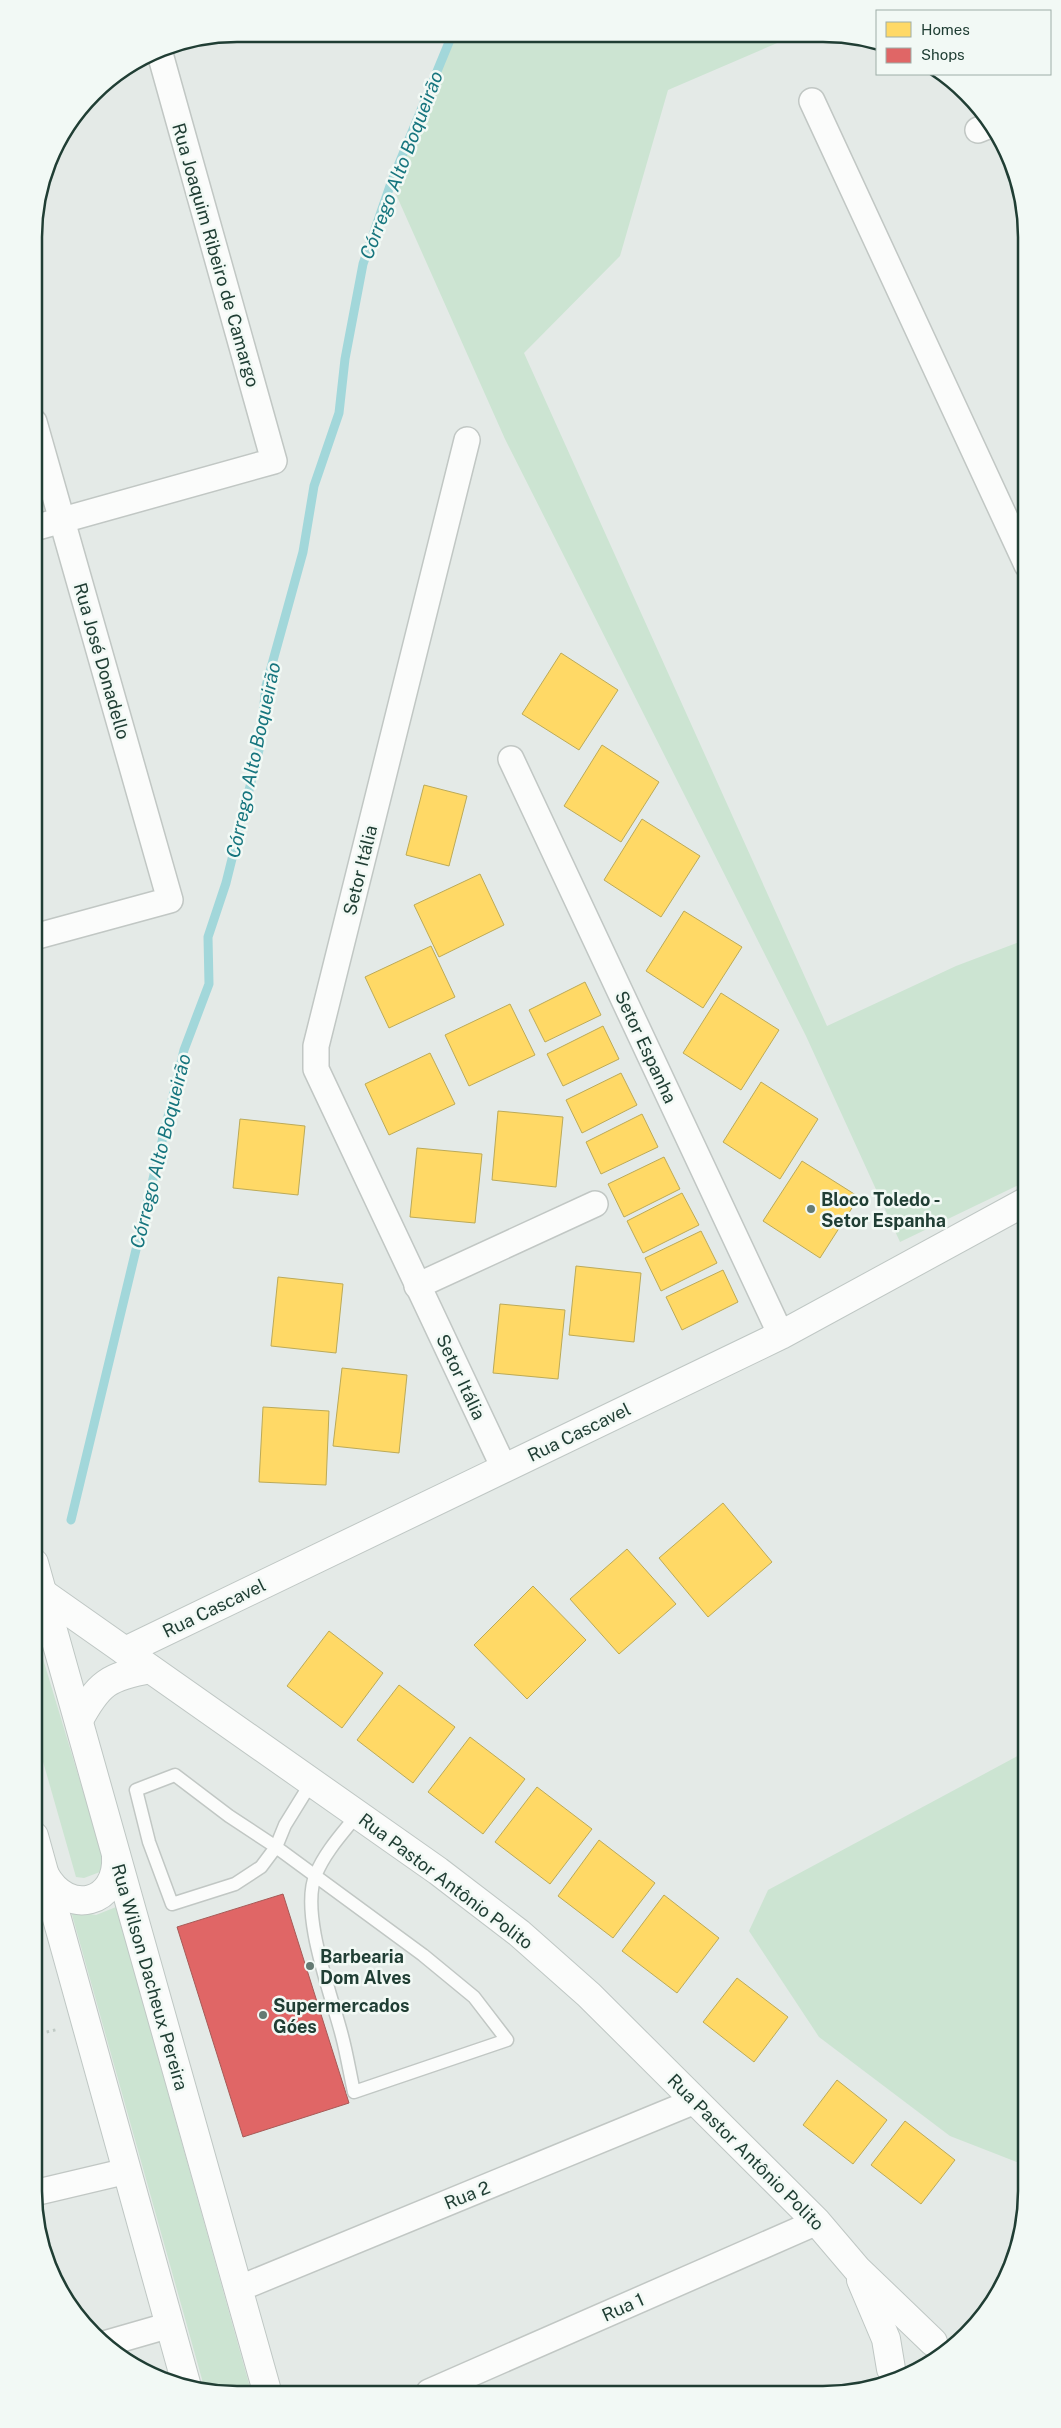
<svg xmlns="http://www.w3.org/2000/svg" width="1061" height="2428" viewBox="0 0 1061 2428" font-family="'Public Sans',sans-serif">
<rect width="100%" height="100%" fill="#e4eae7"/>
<g fill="#cce4d2">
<polygon points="452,35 791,37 668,90 620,256 524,353 827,1026 956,966 1027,939 1027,1181 900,1242 806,1036 505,439 391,183"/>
<polygon points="34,1629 105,1864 100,1872 84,1878 76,1877 34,1730"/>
<polygon points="1027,1751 1027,2166 950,2136 819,2037 749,1931 768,1890"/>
<polygon points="116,1907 251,2391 205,2390 71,1911 96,1915"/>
</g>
<g fill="#ffd966" stroke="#bcaa57">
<polygon points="561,653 618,690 579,750 522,714"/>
<polygon points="602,745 659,782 621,842 564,806"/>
<polygon points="424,785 467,796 449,866 406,855"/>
<polygon points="642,819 700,856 661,917 604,880"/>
<polygon points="480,874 504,925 439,957 414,905"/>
<polygon points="684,911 742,947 703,1008 646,971"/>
<polygon points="431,946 455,997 389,1028 365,977"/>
<polygon points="585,982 601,1015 545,1042 529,1010"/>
<polygon points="721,993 779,1030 741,1090 683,1053"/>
<polygon points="510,1004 535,1055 469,1086 445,1035"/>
<polygon points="603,1026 619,1059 563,1086 547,1054"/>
<polygon points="430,1053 455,1104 389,1135 365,1084"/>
<polygon points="621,1073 637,1105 582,1133 566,1100"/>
<polygon points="761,1082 818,1119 780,1179 723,1142"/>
<polygon points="498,1111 563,1117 556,1187 492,1180"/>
<polygon points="642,1114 658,1147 601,1174 586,1142"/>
<polygon points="240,1119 305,1126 298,1195 233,1188"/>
<polygon points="417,1148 482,1154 475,1223 410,1217"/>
<polygon points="664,1157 680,1189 624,1217 608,1184"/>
<polygon points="802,1161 859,1197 820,1258 763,1221"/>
<polygon points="682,1193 699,1225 643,1253 627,1221"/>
<polygon points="701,1231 717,1263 661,1291 645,1258"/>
<polygon points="576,1266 641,1273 634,1342 569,1335"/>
<polygon points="723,1270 738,1302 682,1330 666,1297"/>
<polygon points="278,1277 343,1284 336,1353 271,1346"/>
<polygon points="500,1304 565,1310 558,1379 493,1373"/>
<polygon points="342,1368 407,1375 399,1453 333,1446"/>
<polygon points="263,1407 329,1411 326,1485 259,1482"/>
<polygon points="723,1503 772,1562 708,1617 659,1558"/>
<polygon points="627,1549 676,1604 619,1654 570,1599"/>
<polygon points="533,1586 586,1640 527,1699 474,1645"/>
<polygon points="329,1631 383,1673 342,1728 287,1686"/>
<polygon points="399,1685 455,1727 413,1783 357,1740"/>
<polygon points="470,1737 525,1779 483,1834 428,1792"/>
<polygon points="537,1787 592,1829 550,1884 495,1842"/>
<polygon points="599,1840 655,1883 613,1938 558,1896"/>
<polygon points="664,1895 719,1938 677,1993 622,1951"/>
<polygon points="737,1978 788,2017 754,2062 703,2022"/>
<polygon points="837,2080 887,2120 853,2164 803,2125"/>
<polygon points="905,2121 955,2160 921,2204 871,2165"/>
</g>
<polygon fill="#e06666" stroke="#a65a57" points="283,1894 349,2103 243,2137 177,1927"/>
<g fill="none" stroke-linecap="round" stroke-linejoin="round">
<polyline stroke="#a2d7da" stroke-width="9" points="71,1520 184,1050 209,984 208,937 226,883 259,750 266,686 303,552 314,486 339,413 345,359 363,264 391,183 452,35"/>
<defs>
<path id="lane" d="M311,1783L285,1825L276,1847L261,1867L235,1884L172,1904L149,1842L136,1790L175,1775L229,1816L276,1847L423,1955L474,1997L507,2040L354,2092C350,2074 347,2055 342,2036C332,1996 299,1912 316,1874C325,1852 342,1834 357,1815"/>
<g id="street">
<polyline points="812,101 1027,565"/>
<polyline points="978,130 993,124"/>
<polyline points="467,440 316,1046 316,1069 504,1468"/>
<polyline points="34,528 274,461 159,50"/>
<polyline points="511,759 781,1335"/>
<polyline points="34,937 170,900 34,422"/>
<polyline points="417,1286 595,1204"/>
<polyline points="34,2193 127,2171"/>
<polyline points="238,2289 695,2101"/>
<polyline points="104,2344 170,2325"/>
<polyline points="429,2392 817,2222"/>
</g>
<g id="secondary">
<polyline points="34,1563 267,2391"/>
<polyline points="34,1587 438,1871 519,1933 589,1995 817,2222 857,2269 933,2342"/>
<polyline points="125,1651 781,1335 1027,1201"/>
<path d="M79,1720C99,1683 108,1677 150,1669"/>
<polyline points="34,1836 187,2387"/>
<path d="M45,1875C68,1917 119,1904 116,1856"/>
<polyline points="861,2280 886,2339 891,2369"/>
</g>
</defs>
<use href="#lane" stroke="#c1c7c4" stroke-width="15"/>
<use href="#street" stroke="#c1c7c4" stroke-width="28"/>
<use href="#secondary" stroke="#bfc7c4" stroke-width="30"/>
<polyline stroke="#c0cac5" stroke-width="3" stroke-dasharray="2.5 4" stroke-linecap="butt" points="34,2035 59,2029"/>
<use href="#lane" stroke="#fbfcfb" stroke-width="12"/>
<use href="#street" stroke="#fbfcfb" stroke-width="25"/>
<use href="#secondary" stroke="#fbfcfb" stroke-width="28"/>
</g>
<g fill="#657a73" stroke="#f2f9f5" stroke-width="2">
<circle cx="811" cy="1209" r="5"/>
<circle cx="310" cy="1966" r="5"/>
<circle cx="263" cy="2015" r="5"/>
</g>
<g text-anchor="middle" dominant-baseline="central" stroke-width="5" stroke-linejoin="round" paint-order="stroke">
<g font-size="18" fill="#203e34" stroke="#f2f9f5">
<text transform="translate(216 255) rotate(74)">Rua Joaquim Ribeiro de Camargo</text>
<text transform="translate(102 661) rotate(74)">Rua José Donadello</text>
<text transform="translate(360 870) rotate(-76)">Setor Itália</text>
<text transform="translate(646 1047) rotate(65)">Setor Espanha</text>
<text transform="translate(461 1377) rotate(65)">Setor Itália</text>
<text transform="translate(579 1432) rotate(-26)">Rua Cascavel</text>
<text transform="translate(214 1608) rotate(-26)">Rua Cascavel</text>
<text transform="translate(446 1881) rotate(37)">Rua Pastor Antônio Polito</text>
<text transform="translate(150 1977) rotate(74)">Rua Wilson Dacheux Pereira</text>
<text transform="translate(746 2152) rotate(45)">Rua Pastor Antônio Polito</text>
<text transform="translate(467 2195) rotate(-22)">Rua 2</text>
<text transform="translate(623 2307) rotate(-24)">Rua 1</text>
</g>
<g font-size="18" font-weight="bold" fill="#203e34" stroke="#f2f9f5" text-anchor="start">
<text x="821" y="1199">Bloco Toledo -<tspan x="821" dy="21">Setor Espanha</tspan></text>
<text x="320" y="1956">Barbearia<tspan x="320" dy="21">Dom Alves</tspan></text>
<text x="273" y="2005">Supermercados<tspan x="273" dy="21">Góes</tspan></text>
</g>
<g font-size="19" font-style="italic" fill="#16757e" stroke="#f2f9f5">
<text transform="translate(401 165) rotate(-69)">Córrego Alto Boqueirão</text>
<text transform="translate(253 760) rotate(-78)">Córrego Alto Boqueirão</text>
<text transform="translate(160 1151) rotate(-76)">Córrego Alto Boqueirão</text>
</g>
</g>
<path d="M0 0H1061V2428H0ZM237 42H823A195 195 0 0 1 1018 237V2191A195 195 0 0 1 823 2386H237A195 195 0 0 1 42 2191V237A195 195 0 0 1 237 42Z" fill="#f2f9f5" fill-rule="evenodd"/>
<path fill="none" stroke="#203e34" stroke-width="2.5" d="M237 42H823A195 195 0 0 1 1018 237V2191A195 195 0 0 1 823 2386H237A195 195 0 0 1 42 2191V237A195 195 0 0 1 237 42Z"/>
<rect x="876" y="10" width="175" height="65" fill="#f2f9f5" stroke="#9eaea8"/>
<rect x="886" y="22" width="25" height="15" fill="#ffd966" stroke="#9eaea8"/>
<text x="921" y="35" font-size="15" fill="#203e34">Homes</text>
<rect x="886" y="48" width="25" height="15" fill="#e06666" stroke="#9eaea8"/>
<text x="921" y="60" font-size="15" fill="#203e34">Shops</text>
</svg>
